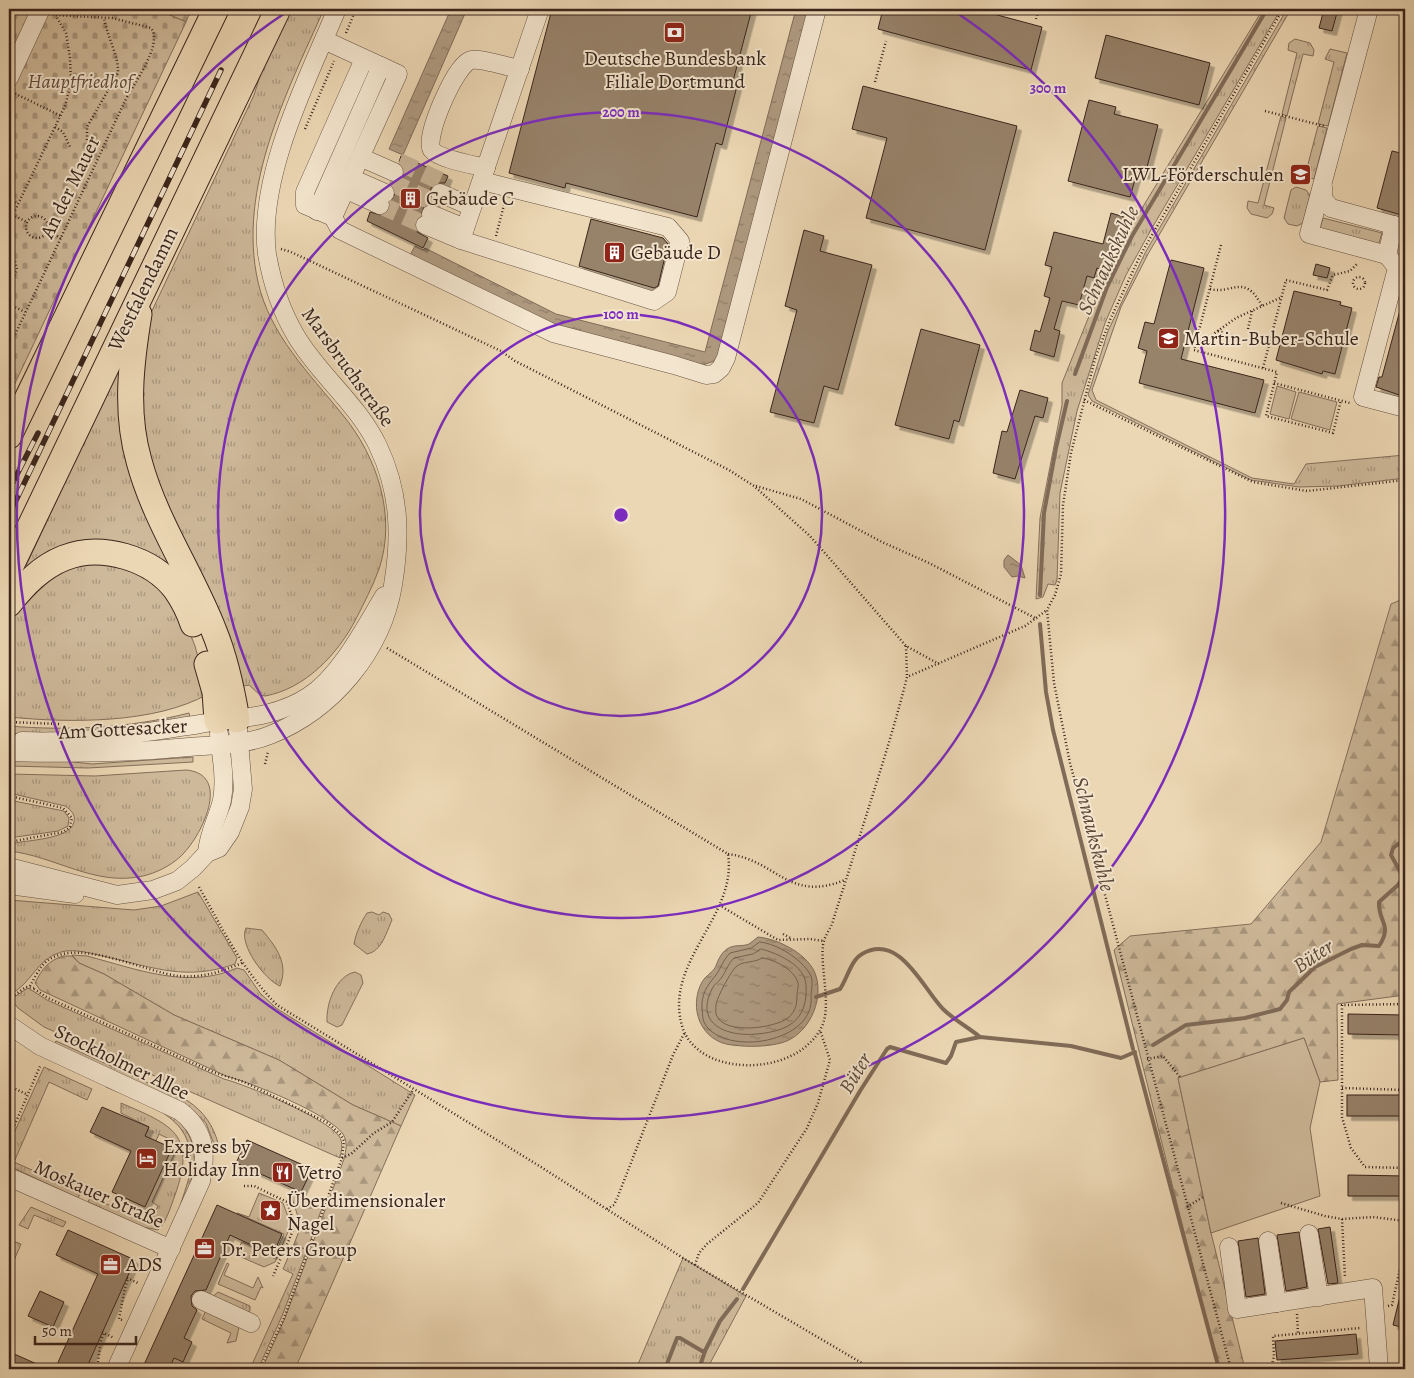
<svg xmlns="http://www.w3.org/2000/svg" width="1414" height="1378" viewBox="0 0 1414 1378" font-family="Alegreya,serif">
<defs>
<pattern id="grass-tufts" width="24" height="20" patternUnits="userSpaceOnUse" patternTransform="scale(1.25)"><rect width="24" height="20" fill="#ceb99a"/><path d="M3 7l-1-3M5 7V3M7 7l1-3M15 17l-1-3M17 17v-4M19 17l1-3" fill="none" stroke="#a8967d"/></pattern>
<pattern id="forest-firs" width="22" height="20" patternUnits="userSpaceOnUse" patternTransform="scale(1.25)"><rect width="22" height="20" fill="#ceb99a"/><path d="M5 1l3.5 6h-7zM16 11l3.5 6h-7z" fill="#a8967d"/></pattern>
<pattern id="cemetery-stones" width="16" height="16" patternUnits="userSpaceOnUse" patternTransform="scale(1.25)"><rect width="16" height="16" fill="#ceb99a"/><path d="M2 7V4a2 2 0 0 1 4 0v3zM10 15v-3a2 2 0 0 1 4 0v3z" fill="#a8967d"/></pattern>
<pattern id="water-ripples" width="26" height="14" patternUnits="userSpaceOnUse" patternTransform="scale(1.25)"><rect width="26" height="14" fill="#af9a80"/><path d="M2 4q2-2 4 0t4 0M15 11q2-2 4 0t4 0" fill="none" stroke="#8f7d68"/></pattern>
<filter id="shadow"><feDropShadow dx="4.5" dy="4.5" stdDeviation="0" flood-color="#0004"/></filter>
</defs>
<rect width="100%" height="100%" fill="#ecd7b4"/>
<filter id="stains"><feTurbulence type="fractalNoise" baseFrequency=".004" numOctaves="4"/><feColorMatrix values="0 0 0 0 .2 0 0 0 0 .09 0 0 0 0 .02 0 0 0 .5 -.17"/></filter>
<radialGradient id="worn" r=".72"><stop offset=".6" stop-color="#630" stop-opacity="0"/><stop offset="1" stop-color="#630" stop-opacity=".3"/></radialGradient>
<g fill="url(#grass-tufts)" stroke="#846f5b">
<path d="M289,9H324C287,92 237,188 258,282C270,335 309,373 342,414C377,456 397,516 379,569C373,586 364,603 356,619C338,654 305,689 265,696L260,695L249,685L238,687L153,487L136,419L150,315L254,95L264,63Z"/>
<polygon points="1263,9 1281,9 1152,228 1126,275 1105,323 1077,411 1060,493 1057,580 1055,585 1048,584 1043,597 1036,599 1040,518 1062,405 1062,383 1102,284 1133,223"/>
<polygon points="1287,9 1291,9 1148,254 1121,307 1092,390 1096,400 1252,478 1294,484 1306,464 1405,455 1405,478 1338,486 1299,487 1251,480 1092,401 1088,395 1108,331 1145,253"/>
<polygon points="1295,39 1310,43 1314,50 1313,56 1303,54 1287,116 1282,114 1297,53 1288,50 1289,43"/>
<polygon points="1330,49 1347,53 1328,126 1318,124 1334,62 1325,59"/>
<polygon points="1281,116 1286,118 1264,205 1274,208 1272,214 1267,218 1251,214 1247,208 1248,201 1258,203"/>
<polygon points="1318,126 1327,128 1314,179 1299,175 1296,170 1297,166 1307,168"/>
<polygon points="1296,187 1306,190 1310,195 1303,223 1297,226 1288,224 1284,218 1291,190"/>
<polygon points="1323,218 1382,233 1378,246 1319,232"/>
<polygon points="121,362 125,387 202,627 148,560 34,569 26,566"/>
<path d="M89,559L143,569L181,611L195,646L208,694C155,724 69,723 9,717V619L12,613L45,575Z"/>
<path d="M189,713L190,717L177,720L82,732L9,734V726C69,731 130,728 189,713Z"/>
<polygon points="9,755 92,764 193,757 193,762 88,768 9,766"/>
<path d="M186,770C233,774 201,838 180,857C170,866 156,873 143,876C95,887 55,856 9,851V844C25,840 70,840 74,822C76,815 71,810 65,806L9,793V774L95,776Z"/>
<polygon points="9,800 64,811 69,818 68,826 58,831 9,838"/>
<path d="M198,892L237,958L235,964C187,981 155,968 107,957C93,954 75,948 61,952C36,959 33,983 9,995V900L134,910L161,906Z"/>
<path d="M372,912L379,915L383,912L389,914L392,920C386,933 382,951 367,954L354,944C356,933 361,922 367,913Z"/>
<path d="M246,928L262,930C276,947 289,963 280,986C265,980 238,944 246,928Z"/>
<path d="M72,955L87,956C137,969 188,990 237,968L244,970L260,993L276,1008L415,1095L401,1126L353,1105L279,1060L174,1015L104,974L79,963Z"/>
<path d="M355,972L361,975L363,983L342,1025L337,1027L327,1022C326,1003 336,976 355,972Z"/>
<path d="M28,988L47,1000L224,1079C247,1085 326,1118 339,1136C344,1143 341,1151 340,1158L44,1027L18,1008L11,999Z"/>
<path d="M56,1041L188,1101C204,1112 213,1125 218,1143L214,1144L206,1123L186,1105L54,1044Z"/>
<polygon points="44,1067 92,1089 87,1100 49,1082 14,1162 81,1192 78,1198 9,1166 9,1144"/>
<path d="M110,1084C155,1106 208,1118 191,1181C188,1195 181,1208 176,1221C179,1207 184,1195 188,1181C203,1118 152,1107 106,1087Z"/>
<path d="M121,1103C172,1125 197,1134 175,1195C171,1206 166,1223 158,1230L143,1227L88,1202L92,1193L94,1194L93,1198L150,1223L158,1206L152,1202L179,1144L159,1134L155,1143L144,1138L149,1127L121,1113Z"/>
<polygon points="259,1193 283,1203 291,1225 275,1262 264,1267 232,1253 234,1249 239,1247 242,1242 274,1256 284,1234 237,1213 249,1217"/>
<polygon points="31,1207 66,1222 63,1227 34,1215 28,1229 19,1225"/>
<polygon points="13,1241 21,1244 9,1272 9,1250"/>
<polygon points="294,1244 307,1250 282,1316 258,1369 250,1369 293,1274 283,1269"/>
<polygon points="683,1258 746,1296 707,1369 636,1369"/>
<polygon points="227,1263 229,1264 224,1275 253,1288 258,1277 263,1288 261,1287 255,1300 218,1284"/>
<polygon points="218,1292 250,1306 250,1311 247,1312 211,1298"/>
<polygon points="207,1308 239,1327 236,1341 227,1343 231,1333 202,1319"/>
</g>
<g fill="url(#forest-firs)" stroke="#846f5b">
<polygon points="156,9 191,9 186,22"/>
<polygon points="1405,598 1405,995 1337,1004 1338,1080 1320,1082 1304,1038 1178,1078 1211,1233 1245,1369 1218,1369 1114,950 1130,936 1251,924 1321,842 1391,604"/>
<path d="M63,956H72L79,963L104,974L174,1015L279,1060L353,1105L401,1126L295,1369H262L285,1318L344,1159C346,1150 348,1142 343,1134C329,1114 250,1082 226,1076L40,990L35,983C42,969 48,961 63,956Z"/>
<polygon points="293,1195 322,1208 307,1250 294,1244 301,1226 292,1198"/>
</g>
<polygon fill="url(#cemetery-stones)" stroke="#846f5b" points="9,9 156,9 186,22 9,396"/>
<g fill="#ceb99a" stroke="#846f5b">
<polygon points="1277,386 1296,392 1289,419 1270,414"/>
<polygon points="1299,392 1337,402 1330,430 1291,419"/>
<polygon points="1304,1038 1320,1082 1310,1128 1320,1196 1211,1233 1178,1078"/>
</g>
<g fill="url(#water-ripples)" stroke="#806b58">
<polygon points="451,9 467,9 403,155 389,149"/>
<polygon points="796,9 810,9 719,354 714,361 703,365 555,327 409,257 415,246 423,250 425,248 556,314 705,352"/>
<polygon points="1008,555 1021,565 1025,578 1018,576 1012,577 1004,567 1004,560"/>
<path d="M758,937C779,939 810,955 816,976C824,1001 808,1036 781,1043C765,1047 748,1047 732,1045C701,1042 688,1008 702,982C705,976 712,973 715,968C718,961 720,954 727,949C734,944 742,947 749,944C752,942 755,939 758,937Z"/>
</g>
<g fill="none" stroke-linecap="round" stroke-linejoin="round">
<g stroke="#74604e" stroke-width="1">
<path d="M760,942C778,944 801,959 810,974C814,982 811,989 811,996C816,1043 725,1057 705,1024C702,1019 703,1014 702,1009C701,994 707,986 716,975C721,968 723,960 730,953L751,948Z"/>
<path d="M761,949C777,953 805,965 806,985C808,1020 789,1031 757,1034C728,1037 694,1025 712,989C714,984 719,982 722,977C726,971 728,964 734,958L753,954Z"/>
<path d="M762,958C774,959 795,970 798,983C799,987 797,990 797,994C797,1004 796,1011 788,1018C775,1028 725,1035 717,1016C715,1014 716,1008 716,1005C716,999 732,969 737,966C743,961 755,963 762,958Z"/>
</g>
<g stroke="#806b58" stroke-width="4">
<polyline points="1075,374 1107,287 1132,236 1267,9"/>
<polyline points="1040,595 1044,513 1056,448 1067,401"/>
<polyline points="1040,624 1046,692 1053,730 1133,1049"/>
<polyline points="1405,810 1405,815"/>
<path d="M816,997L840,989C847,979 851,960 862,954C900,932 923,989 943,1009C954,1020 968,1027 980,1037"/>
<path d="M1153,1045L1186,1025L1245,1018L1280,1009L1287,1000L1289,992L1315,967L1351,949L1362,945L1379,946C1393,925 1378,922 1379,902L1398,885L1403,877L1391,855L1393,848L1405,839"/>
<polyline points="1135,1054 1219,1369"/>
<polyline points="743,1289 860,1091 887,1049 890,1047 946,1063 951,1056 956,1042 980,1037 1071,1046 1121,1058 1135,1052"/>
<polyline points="665,1369 677,1338 680,1338 702,1351 705,1351 720,1321 737,1299"/>
<polyline points="699,1369 705,1351"/>
</g>
</g>
<g fill="#97826b" stroke="#3a251c" filter="url(#shadow)">
<polygon points="552,9 752,9 732,85 737,86 722,145 716,143 697,217 566,183 565,188 509,173"/>
<polygon points="883,9 975,9 1042,27 1031,70 878,29"/>
<polygon points="1324,9 1338,9 1332,31 1319,28"/>
<polygon points="1106,35 1210,63 1199,105 1095,78"/>
<polygon points="863,86 1017,126 985,250 866,218 887,138 852,129"/>
<polygon points="1089,100 1116,107 1114,114 1158,125 1145,175 1137,173 1130,197 1068,181"/>
<polygon points="1392,151 1405,154 1405,216 1377,208"/>
<polygon points="401,156 448,176 445,183 438,183 431,188 430,195 436,203 424,206 421,216 415,221 417,232 428,238 423,248 367,221 370,212 381,215 389,210 390,202 396,192 390,182 400,181 404,176 403,166 399,162"/>
<polygon points="1111,213 1124,217 1117,238 1102,270 1097,268 1094,278 1087,276 1079,305 1062,301 1054,329 1060,331 1054,357 1030,350 1035,330 1040,332 1050,298 1044,296 1052,267 1045,265 1054,232 1103,244"/>
<polygon points="591,219 663,238 668,244 658,286 654,288 579,266"/>
<polygon points="804,230 824,236 820,251 872,265 838,390 824,386 814,423 770,412 797,310 785,306"/>
<polygon points="1171,260 1204,268 1181,359 1264,380 1255,413 1139,383 1147,351 1138,348 1145,322 1154,324"/>
<polygon points="1316,264 1330,268 1327,278 1313,275"/>
<polygon points="1294,291 1341,302 1340,305 1352,308 1335,374 1323,371 1322,374 1276,360"/>
<polygon points="1402,303 1405,304 1405,397 1376,387 1379,377 1382,377"/>
<polygon points="921,329 980,345 959,422 954,420 949,439 895,425"/>
<polygon points="1020,390 1048,398 1043,418 1035,416 1015,479 993,473 1002,431 1007,432"/>
<polygon points="1348,1014 1405,1015 1405,1035 1348,1034"/>
<rect x="1347" y="1095" width="58" height="21"/>
<polygon points="102,1107 149,1127 145,1136 172,1148 145,1207 112,1192 131,1151 90,1132"/>
<polygon points="247,1140 312,1169 301,1192 236,1163"/>
<polygon points="1348,1175 1405,1176 1405,1196 1348,1196"/>
<polygon points="217,1205 282,1234 273,1255 230,1235 206,1290 195,1291 191,1296 192,1306 197,1310 184,1338 192,1342 183,1362 174,1358 169,1369 142,1369"/>
<polygon points="1330,1227 1338,1283 1328,1284 1318,1229"/>
<polygon points="68,1230 135,1260 86,1369 55,1369 98,1274 56,1255"/>
<polygon points="1299,1232 1307,1287 1286,1291 1277,1235"/>
<polygon points="1258,1238 1265,1294 1246,1297 1238,1241"/>
<polygon points="40,1291 64,1302 53,1327 28,1316"/>
<polygon points="1401,1292 1405,1293 1405,1328 1393,1325"/>
<polygon points="1356,1334 1358,1354 1277,1360 1275,1341"/>
<polygon points="12,1353 48,1369 9,1369 9,1360"/>
</g>
<g fill="none" stroke-linecap="round" stroke-linejoin="round">
<g stroke="#c8b396" stroke-width="18" stroke-dasharray="18 9" stroke-linecap="butt">
<polyline points="399,162 445,183"/>
<polyline points="390,182 436,203"/>
<polyline points="380,205 425,225"/>
</g>
<defs>
<g id="minor">
<polyline points="1369,9 1309,234 1387,255 1394,225"/>
<polyline points="324,40 398,74 333,217"/>
<polyline points="364,59 305,192 305,205 333,217 340,230 553,333 674,365 706,375 714,374 721,368 726,358 817,9"/>
<polyline points="9,78 40,11 35,9"/>
<polyline points="360,157 394,172"/>
<path d="M486,168C474,165 439,159 432,150C423,139 456,63 471,60C481,58 508,67 520,69"/>
<polyline points="351,178 385,193"/>
<polyline points="482,181 668,227 680,241 667,292 654,301 461,240 540,9"/>
<polyline points="1323,187 1323,199 1331,208 1404,228"/>
<polyline points="345,189 380,205"/>
<polyline points="440,193 472,207"/>
<polyline points="317,211 381,66"/>
<polyline points="431,214 465,228"/>
<polyline points="425,225 461,240"/>
<polyline points="1387,255 1397,268 1363,397 1405,408"/>
<path d="M22,741C82,744 141,733 200,724C237,718 276,718 309,696C340,676 365,627 384,596"/>
<path d="M9,752C71,754 127,753 189,747C215,745 246,745 270,735C333,710 382,651 393,585C401,536 400,492 378,446C358,404 319,375 296,336C281,311 272,283 267,254C257,177 308,78 337,9"/>
<path d="M207,853C208,834 218,818 222,800C226,778 221,756 219,734"/>
<polyline points="9,867 117,895 153,890 177,881 193,868 207,853 219,848 230,832 240,807 243,789 238,730"/>
<polyline points="9,885 75,894"/>
<path d="M9,1025L40,1046L180,1111C205,1130 207,1152 201,1181L116,1369"/>
<polyline points="9,1177 171,1249"/>
<polyline points="1309,1234 1319,1297"/>
<polyline points="1268,1241 1277,1303"/>
<polyline points="1229,1247 1237,1309 1373,1288 1379,1369"/>
<polyline points="201,1300 251,1323"/>
</g>
<g id="highway">
<path d="M139,314C131,363 125,412 139,461C155,521 192,574 214,631C226,660 232,690 237,720"/>
<polyline points="9,436 216,9"/>
<polyline points="9,570 278,9"/>
<path d="M9,604C24,585 41,567 64,558C101,543 152,558 176,590C183,600 189,612 193,624"/>
<polyline points="207,664 215,692 217,721"/>
</g>
</defs>
<use href="#minor" stroke="#665242" stroke-width="19"/>
<use href="#highway" stroke="#3a251c" stroke-width="27"/>
<g stroke="#3a251c" stroke-width="2.5" stroke-dasharray="1 2.5" stroke-linecap="butt">
<polyline points="172,9 192,15"/>
<polyline points="1036,19 1039,9"/>
<polyline points="346,33 356,9"/>
<polyline points="875,82 886,41"/>
<polyline points="12,92 61,116"/>
<polyline points="1265,111 1324,126"/>
<polyline points="55,127 63,132 70,147"/>
<polyline points="305,129 334,61"/>
<path d="M87,140V127L118,73C119,57 107,36 104,18"/>
<polyline points="9,199 18,203"/>
<polyline points="9,213 27,222"/>
<circle cx="37" cy="227" r="11"/>
<polyline points="9,223 65,106 71,83 70,58 66,33 56,16"/>
<polyline points="48,231 61,238"/>
<polyline points="496,236 505,201"/>
<polyline points="1221,245 1194,350 1277,372 1266,416 1333,433 1341,400"/>
<polyline points="281,249 291,252 501,351 515,361 729,470 754,486 810,536 906,646 939,664"/>
<polyline points="9,258 15,261 17,270 9,288"/>
<circle cx="1359" cy="283" r="6"/>
<path d="M1210,289C1232,295 1244,272 1262,306"/>
<polyline points="9,304 25,312"/>
<polyline points="1248,329 1252,311"/>
<polyline points="1218,331 1235,336"/>
<polyline points="1196,343 1212,335 1236,318 1282,297"/>
<path d="M9,347C48,266 86,184 124,103C132,86 164,44 151,28L112,18L53,15"/>
<polyline points="1263,368 1286,280 1327,290 1333,275 1350,271 1358,263"/>
<polyline points="1274,383 1350,403"/>
<polyline points="1084,400 1253,482 1307,491 1405,480"/>
<polyline points="756,486 801,499 882,542 929,563 1037,619"/>
<polyline points="906,646 907,677"/>
<path d="M387,648L728,854C738,917 661,963 683,1029C691,1050 712,1061 733,1064C764,1069 803,1059 820,1030C833,1009 820,971 823,945C824,937 829,931 832,924C837,908 842,892 847,877C867,811 890,745 907,677L1025,626L1047,610"/>
<polyline points="9,722 59,724"/>
<polyline points="265,764 268,752"/>
<polyline points="9,796 63,808 72,818 70,827 63,832 9,842"/>
<path d="M728,854C777,860 788,903 845,880"/>
<path d="M199,887C222,928 243,971 277,1005L541,1167L683,1258L872,1369"/>
<polyline points="719,905 778,940 810,939 824,941"/>
<polyline points="783,934 792,939"/>
<path d="M30,986C35,977 41,964 50,959C82,939 144,972 179,976C202,978 221,972 242,963"/>
<polyline points="34,989 48,998 213,1072 244,1082 328,1123 341,1135 344,1141 342,1158 284,1318 260,1369"/>
<polyline points="9,999 26,987 34,988"/>
<polyline points="1405,1004 1342,1005 1342,1117 1351,1148 1365,1167 1405,1168"/>
<polyline points="1147,1059 1163,1056 1180,1077"/>
<polyline points="9,1086 28,1095"/>
<polyline points="1342,1088 1405,1090"/>
<polyline points="9,1138 41,1064"/>
<polyline points="342,1158 351,1154 374,1133 392,1122 413,1090"/>
<polyline points="324,1169 336,1174"/>
<polyline points="244,1186 254,1186 287,1202 295,1226 273,1276"/>
<polyline points="1281,1203 1325,1216 1342,1219 1373,1217 1405,1221"/>
<polyline points="1187,1207 1203,1197"/>
<polyline points="607,1209 614,1205 618,1196 673,1055 685,1032"/>
<polyline points="1342,1219 1345,1278"/>
<polyline points="695,1265 699,1253 707,1244 758,1203 807,1128 818,1103 830,1060 820,1030"/>
<polyline points="127,1278 138,1283"/>
<polyline points="1388,1306 1392,1305 1405,1246"/>
<polyline points="1297,1314 1298,1333"/>
<polyline points="122,1320 119,1319 125,1288 128,1279"/>
<polyline points="102,1332 114,1338"/>
<polyline points="97,1369 101,1340 104,1333"/>
<polyline points="1231,1369 1070,763 1054,683 1047,610 1055,595 1061,574 1063,505 1071,453 1095,359 1110,320 1141,254 1283,9"/>
<polyline points="1271,1369 1274,1356 1273,1336 1360,1328"/>
</g>
<use href="#minor" stroke="#f3e5ce" stroke-width="18"/>
<use href="#highway" stroke="#ecd7b4" stroke-width="25"/>
<defs>
<g id="rail">
<polyline points="9,490 38,433"/>
<polyline points="9,515 221,70"/>
</g>
</defs>
<use href="#rail" stroke="#3a251c" stroke-width="5.5"/>
<use href="#rail" stroke="#f3e5ce" stroke-width="4" stroke-dasharray="11" stroke-linecap="butt"/>
</g>
<g fill="none" stroke="#7b2cbf" stroke-width="2.5">
<circle cx="621" cy="515" r="201"/>
<circle cx="621" cy="515" r="403"/>
<path d="M954 11A604 604 0 1 1 288 11"/>
</g>
<defs>
<symbol id="bank-square" viewBox="-11 -11 22 22"><rect x="-9" y="-9" width="18" height="18" rx="4" fill="#8f2418" stroke="#f3e5ce"/><path d="M-6-4H6V4H-6ZM0-2.3a2.3 2.3 0 1 0 0 4.6a2.3 2.3 0 1 0 0-4.6Z" fill="#fff"/></symbol>
<symbol id="school-square" viewBox="-11 -11 22 22"><rect x="-9" y="-9" width="18" height="18" rx="4" fill="#8f2418" stroke="#f3e5ce"/><path d="M0-5L7-2L0 1L-7-2ZM-4 1L0 2.5L4 1V4Q0 6-4 4Z" fill="#fff"/></symbol>
<symbol id="building-square" viewBox="-11 -11 22 22"><rect x="-9" y="-9" width="18" height="18" rx="4" fill="#8f2418" stroke="#f3e5ce"/><path d="M-4-6H4V6H1V3H-1V6H-4ZM-2.5-4.3h1.7v1.8h-1.7ZM.8-4.3h1.7v1.8H.8ZM-2.5-1h1.7V.8h-1.7ZM.8-1h1.7V.8H.8Z" fill="#fff"/></symbol>
<symbol id="hotel-square" viewBox="-11 -11 22 22"><rect x="-9" y="-9" width="18" height="18" rx="4" fill="#8f2418" stroke="#f3e5ce"/><path d="M-6-4.5h1.5V1H6V5H4.5V3h-9V5H-6ZM-4 0a1.8 1.8 0 1 1 3.6 0ZM.5 0V-2.5h3Q6-2.5 6 0Z" fill="#fff"/></symbol>
<symbol id="restaurant-square" viewBox="-11 -11 22 22"><rect x="-9" y="-9" width="18" height="18" rx="4" fill="#8f2418" stroke="#f3e5ce"/><path d="M-5-6h1v4h1v-4h1v4h1v-4h1v5L-1.5 .5V6h-2V.5L-5-1ZM5-6V6H3V1.5H1.5Q1.5-4 5-6Z" fill="#fff"/></symbol>
<symbol id="sight-square" viewBox="-11 -11 22 22"><rect x="-9" y="-9" width="18" height="18" rx="4" fill="#8f2418" stroke="#f3e5ce"/><path d="M0-6L1.8-2.2L6-1.7L2.9 1.2L3.7 5.4L0 3.3L-3.7 5.4L-2.9 1.2L-6-1.7L-1.8-2.2Z" fill="#fff"/></symbol>
<symbol id="office-square" viewBox="-11 -11 22 22"><rect x="-9" y="-9" width="18" height="18" rx="4" fill="#8f2418" stroke="#f3e5ce"/><path d="M-6-3h4V-5.5h4V-3h4V5H-6ZM-1-4.5V-3h2v-1.5ZM-6 0V1H6V0Z" fill="#fff"/></symbol>
</defs>
<g fill-rule="evenodd">
<use href="#bank-square" x="662" y="20" width="25" height="25"/>
<use href="#school-square" x="1288" y="162" width="25" height="25"/>
<use href="#building-square" x="398" y="186" width="25" height="25"/>
<use href="#building-square" x="602" y="240" width="25" height="25"/>
<use href="#school-square" x="1156" y="326" width="25" height="25"/>
<use href="#hotel-square" x="134" y="1146" width="25" height="25"/>
<use href="#restaurant-square" x="270" y="1160" width="25" height="25"/>
<use href="#sight-square" x="258" y="1198" width="25" height="25"/>
<use href="#office-square" x="192" y="1236" width="25" height="25"/>
<use href="#office-square" x="98" y="1252" width="25" height="25"/>
</g>
<g text-anchor="middle" dominant-baseline="central" stroke-width="4" stroke-linejoin="round" paint-order="stroke">
<g font-size="20" fill="#3a251c" stroke="#f3e5ce" text-anchor="start">
<text x="675" y="58" text-anchor="middle">Deutsche Bundesbank<tspan x="675" dy="23">Filiale Dortmund</tspan></text>
<text x="1284" y="174" text-anchor="end">LWL-Förderschulen</text>
<text x="426" y="198">Gebäude C</text>
<text x="631" y="252">Gebäude D</text>
<text x="1184" y="338">Martin-Buber-Schule</text>
<text x="163" y="1146">Express by<tspan x="163" dy="23">Holiday Inn</tspan></text>
<text x="298" y="1172">Vetro</text>
<text x="287" y="1200">Überdimensionaler<tspan x="287" dy="23">Nagel</tspan></text>
<text x="221" y="1249">Dr. Peters Group</text>
<text x="126" y="1264">ADS</text>
</g>
<g font-size="20" font-style="italic" fill="#5f4a3c" stroke="#f3e5ce">
<text x="80" y="81">Hauptfriedhof</text>
</g>
<g font-size="20" fill="#3a251c" stroke="#f3e5ce">
<text transform="translate(70 187) rotate(-64)">An der Mauer</text>
<text transform="translate(143 289) rotate(-64)">Westfalendamm</text>
<text transform="translate(348 367) rotate(54)">Marsbruchstraße</text>
<text transform="translate(123 729) rotate(-3)">Am Gottesacker</text>
<text transform="translate(122 1062) rotate(26)">Stockholmer Allee</text>
<text transform="translate(99 1194) rotate(24)">Moskauer Straße</text>
</g>
<g font-size="21" font-style="italic" fill="#5d483a" stroke="#f3e5ce">
<text transform="translate(1108 260) rotate(-65)">Schnaukskuhle</text>
<text transform="translate(1094 834) rotate(76)">Schnaukskuhle</text>
<text transform="translate(1313 956) rotate(-34)">Büter</text>
<text transform="translate(855 1073) rotate(-59)">Büter</text>
</g>
</g>
<circle cx="621" cy="515" r="8" fill="#7b2cbf" stroke="#f3e5ce" stroke-width="2.5"/>
<g font-size="15" text-anchor="middle" font-weight="bold" fill="#7b2cbf" stroke="#f3e5ce" stroke-width="4" stroke-linejoin="round" paint-order="stroke">
<text x="1048" y="93">300 m</text>
<text x="621" y="117">200 m</text>
<text x="621" y="319">100 m</text>
</g>
<rect width="1414" height="1378" fill="none" stroke="#ecd7b4" stroke-width="30"/>
<rect x="10" y="10" width="1394" height="1358" fill="none" stroke="#3a251c" stroke-width="2.5"/>
<rect x="15" y="15" width="1384" height="1348" fill="none" stroke="#3a251c"/>
<path d="M35 1336v8h101v-8" fill="none" stroke="#3a251c" stroke-width="2.5"/>
<text x="42" y="1336" font-size="15" fill="#3a251c" stroke="#f3e5ce" stroke-width="4" paint-order="stroke">50 m</text>
<rect width="100%" height="100%" filter="url(#stains)"/>
<rect width="100%" height="100%" fill="url(#worn)"/>
</svg>
